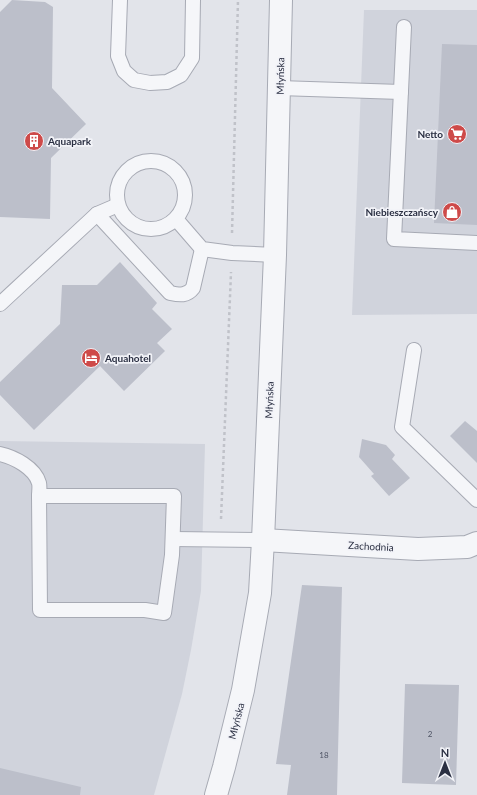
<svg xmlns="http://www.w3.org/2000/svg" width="477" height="795" viewBox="0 0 477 795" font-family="Lato,sans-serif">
<rect width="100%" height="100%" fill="#e2e4ea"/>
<g fill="#d0d3dc">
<polygon points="364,10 477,10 477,314 352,315"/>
<polygon points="0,441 205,444 201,591 191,650 182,694 154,795 0,795"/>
</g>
<g fill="#bcbfca">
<polygon points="12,0 45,2 53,7 52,88 86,124 51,158 50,219 0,217 0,12"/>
<polygon points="442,44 477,45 477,225 434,223"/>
<polygon points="120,262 157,303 152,309 172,329 157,343 165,351 124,391 100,366 34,430 0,395 0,382 60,324 62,285 97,285"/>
<polygon points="465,421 477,431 477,463 450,436"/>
<polygon points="362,439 386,445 395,455 392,459 410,478 389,496 371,476 374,474 359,457"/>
<polygon points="302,585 342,587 337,795 287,795 291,765 276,764"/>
<polygon points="405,684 459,685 456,785 402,783"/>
<polygon points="0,768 81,787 80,795 0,795"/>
</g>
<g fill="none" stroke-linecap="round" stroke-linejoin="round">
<defs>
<g id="lane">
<polyline points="120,0 118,56 124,71 134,80 150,83 167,82 181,75 192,58 193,0"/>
<polyline points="404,27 394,239 477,243"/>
<polyline points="279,88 401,92"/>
<circle cx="151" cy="195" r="34"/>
<path d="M97,214L170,293C180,295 187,296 193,288L202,249"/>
<polyline points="176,219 202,249 232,253 275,255"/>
<polyline points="0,304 97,214 118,205"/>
<polyline points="414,350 402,427 477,500"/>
<path d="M0,454C14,457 35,468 39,483C40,487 39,492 39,496"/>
<polygon points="39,496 174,496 172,555 164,613 145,610 40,610"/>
<polyline points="173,539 263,540"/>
</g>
<g id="street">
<polyline points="263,540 418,549 467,547 477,543"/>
<polyline points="216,795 224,767 243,690 260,593 263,540 275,255 281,0"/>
</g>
</defs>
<use href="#lane" stroke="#a7aab4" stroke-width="16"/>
<use href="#street" stroke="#a7aab4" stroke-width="24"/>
<g stroke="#c0c2c9" stroke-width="2.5" stroke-dasharray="3 3" stroke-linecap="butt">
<polyline points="232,233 238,0"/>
<polyline points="221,519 231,272"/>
</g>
<use href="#lane" stroke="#f5f6f9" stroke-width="14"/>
<use href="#street" stroke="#f5f6f9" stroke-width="22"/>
</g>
<defs>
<symbol id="supermarket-disc" viewBox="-11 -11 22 22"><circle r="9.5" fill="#ce4a49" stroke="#f2f3f8"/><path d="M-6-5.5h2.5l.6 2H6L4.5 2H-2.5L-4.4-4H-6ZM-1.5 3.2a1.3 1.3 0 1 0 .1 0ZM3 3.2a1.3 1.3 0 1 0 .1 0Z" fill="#fff"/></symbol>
<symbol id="building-disc" viewBox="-11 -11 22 22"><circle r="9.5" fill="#ce4a49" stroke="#f2f3f8"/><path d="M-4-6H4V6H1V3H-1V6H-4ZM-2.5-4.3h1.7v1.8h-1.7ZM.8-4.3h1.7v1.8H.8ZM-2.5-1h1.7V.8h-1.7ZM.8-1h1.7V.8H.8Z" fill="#fff"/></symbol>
<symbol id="shop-disc" viewBox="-11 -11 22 22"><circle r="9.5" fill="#ce4a49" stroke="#f2f3f8"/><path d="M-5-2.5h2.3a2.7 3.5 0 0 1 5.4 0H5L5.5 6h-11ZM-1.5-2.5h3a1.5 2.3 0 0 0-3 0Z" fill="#fff"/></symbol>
<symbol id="hotel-disc" viewBox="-11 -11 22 22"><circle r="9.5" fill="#ce4a49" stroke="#f2f3f8"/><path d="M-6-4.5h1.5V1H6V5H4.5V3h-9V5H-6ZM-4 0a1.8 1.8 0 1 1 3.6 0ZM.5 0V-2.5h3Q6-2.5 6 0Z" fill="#fff"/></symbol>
</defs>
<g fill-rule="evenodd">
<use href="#supermarket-disc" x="446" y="123" width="22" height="22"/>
<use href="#building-disc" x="23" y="130" width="22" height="22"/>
<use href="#shop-disc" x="441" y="201" width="22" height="22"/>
<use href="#hotel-disc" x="80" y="347" width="22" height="22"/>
</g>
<g text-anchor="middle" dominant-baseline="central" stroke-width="3.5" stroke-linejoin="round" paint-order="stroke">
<g font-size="8" fill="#4e5364">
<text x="430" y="734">2</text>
<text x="324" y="755">18</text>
</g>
<g font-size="10" fill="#2a2f42" stroke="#f2f3f8">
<text transform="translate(280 76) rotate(-89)">Młyńska</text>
<text transform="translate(269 400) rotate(-88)">Młyńska</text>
<text transform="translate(371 546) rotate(3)">Zachodnia</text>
<text transform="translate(236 721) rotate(-76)">Młyńska</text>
</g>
<g font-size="10" font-weight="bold" fill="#2a2f42" stroke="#f2f3f8" text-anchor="end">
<text x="443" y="134">Netto</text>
<text x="48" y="141" text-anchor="start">Aquapark</text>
<text x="438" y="212">Niebieszczańscy</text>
<text x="105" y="358" text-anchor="start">Aquahotel</text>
</g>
</g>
<g transform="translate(445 763)" stroke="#f2f3f8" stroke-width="3" paint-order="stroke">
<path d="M0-3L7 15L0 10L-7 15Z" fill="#2a2f42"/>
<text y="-6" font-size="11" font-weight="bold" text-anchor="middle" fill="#2a2f42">N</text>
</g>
</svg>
